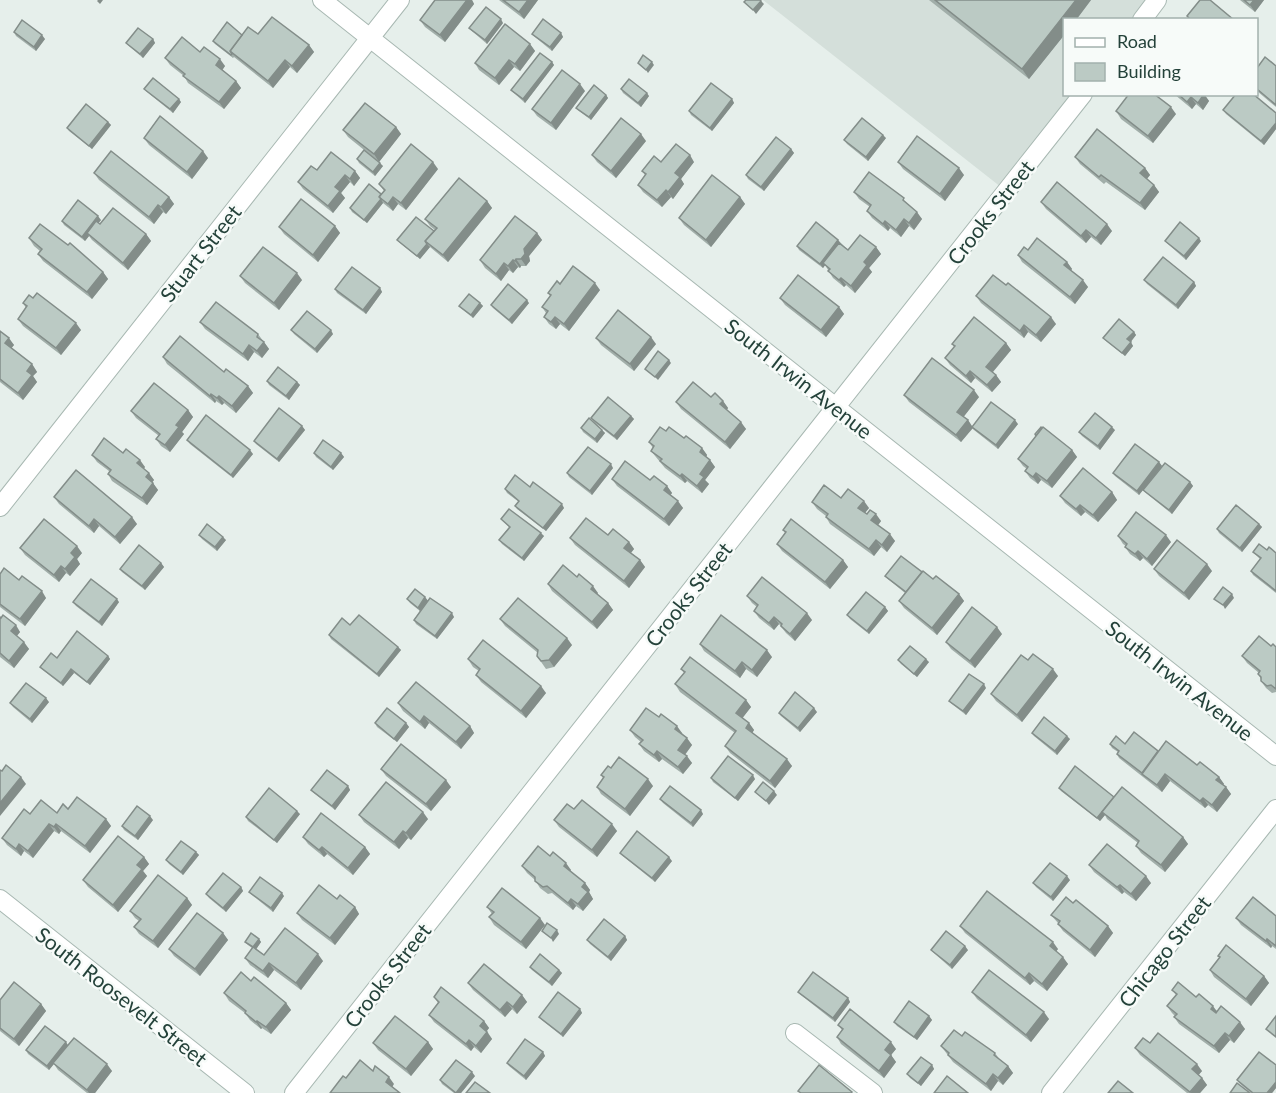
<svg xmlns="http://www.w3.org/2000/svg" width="1276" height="1093" viewBox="0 0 1276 1093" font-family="Lato,sans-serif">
<rect width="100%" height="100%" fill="#e6efeb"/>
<polygon fill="#d4dfda" points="763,0 1157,0 1142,19 1064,20 1064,94 1083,95 1006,191"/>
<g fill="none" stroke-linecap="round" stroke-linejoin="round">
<defs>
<g id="minor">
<polyline points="322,0 1276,756"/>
<polyline points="1142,20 1157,0"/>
<polyline points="0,507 400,0"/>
<polyline points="0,899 245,1093"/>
<polyline points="795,1033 873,1093"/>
<polyline points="294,1093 1083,94"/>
<polyline points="1051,1093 1276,809"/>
</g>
</defs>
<use href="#minor" stroke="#a8b8b2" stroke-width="20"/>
<use href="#minor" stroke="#fff" stroke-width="18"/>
</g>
<g fill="#a1aea9">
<polygon points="435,0 472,0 474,4 445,42 425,27 420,20"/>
<polygon points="499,0 538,0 524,19"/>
<polygon points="929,0 1091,0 1076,20 1065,20 1065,34 1029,79"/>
<polygon points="1240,0 1264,0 1255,12"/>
<polygon points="503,23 487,44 472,31 469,28"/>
<polygon points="14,32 45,39 36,51 16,36"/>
<polygon points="561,33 563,37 552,51 535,37 532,34"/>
<polygon points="258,34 309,45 314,52 297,73 290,67 273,88 234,57 233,58 215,44 213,41 242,35"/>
<polygon points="153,39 155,43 143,58 129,46 126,43"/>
<polygon points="530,44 535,51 520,71 514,67 499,85 479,70 475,63"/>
<polygon points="200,52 225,66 222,70 236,81 241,88 224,109 188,83 184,76 170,65 165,58"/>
<polygon points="552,62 554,65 525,103 514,93 511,90"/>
<polygon points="1276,66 1276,107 1257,91 1257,68"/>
<polygon points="144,89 181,102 173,113 147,92"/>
<polygon points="621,89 649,96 641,107 623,93"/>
<polygon points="585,91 556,130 537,116 532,109"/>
<polygon points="1174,94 1204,94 1209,101 1203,110 1196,104 1192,109"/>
<polygon points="606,95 608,98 591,120 579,111 576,108"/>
<polygon points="732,99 734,103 712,131 691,115 689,111"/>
<polygon points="1223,110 1276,113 1276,129 1264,145 1226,114"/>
<polygon points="1116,111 1176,114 1153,143 1121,119"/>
<polygon points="108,122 111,125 92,149 69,131 67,128"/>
<polygon points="396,127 401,134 379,162 348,137 343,130"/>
<polygon points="144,138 208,158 192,179 149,145"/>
<polygon points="886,138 868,161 847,144 844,140"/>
<polygon points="646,141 616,178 597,162 592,155"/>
<polygon points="791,149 794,153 764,191 748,179 746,175"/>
<polygon points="1075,157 1145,168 1150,175 1147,179 1154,185 1159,192 1145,210 1106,182 1104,184 1080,164"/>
<polygon points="357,159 383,166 375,176 359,163"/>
<polygon points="661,162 694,162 681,179 684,184 673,199 671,197 662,207 643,192 638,185 645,175 642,171"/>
<polygon points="898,162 964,175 945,201 903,169"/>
<polygon points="438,169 406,210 398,204 393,211 383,203 367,223 352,212 350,208 381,194 384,191 379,184"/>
<polygon points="317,170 355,171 360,178 354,186 350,182 341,193 345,198 333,213 303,189 298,182"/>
<polygon points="94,173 169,197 174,204 166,214 163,212 154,224 99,180"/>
<polygon points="854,192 909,205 922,219 914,230 909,226 901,237 890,228 888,231 872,218 867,211 870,207 859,199"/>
<polygon points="740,197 745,204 711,247 684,225 679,218"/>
<polygon points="487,201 492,208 448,262 430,247 420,259 400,243 397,240 434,231 435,230 430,226 425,219"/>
<polygon points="1041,202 1112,231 1101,245 1091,237 1086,243 1046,209"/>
<polygon points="101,220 98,223 100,224 146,234 151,241 128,270 92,240 89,236 85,241 64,225 62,221"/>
<polygon points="335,226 340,233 318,262 284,234 279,227"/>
<polygon points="537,233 542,240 529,256 530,261 526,266 521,266 520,268 518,267 513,273 509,270 501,281 485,268 480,260"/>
<polygon points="29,238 103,272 108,279 92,299 43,261 38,254 40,251 34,246"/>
<polygon points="838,240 848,250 876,247 881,254 869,268 872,272 855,293 846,285 844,287 833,278 825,265 823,268 799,250 797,246"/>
<polygon points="1165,241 1201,241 1186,260 1168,244"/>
<polygon points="1028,250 1067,262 1072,269 1071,271 1088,287 1075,304 1022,262 1018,255"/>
<polygon points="240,276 302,280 279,310 245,283"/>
<polygon points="1144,280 1194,282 1196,286 1178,309 1147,284"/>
<polygon points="560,284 600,290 569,331 560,324 556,329 549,324 544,317 546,313 542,307 550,296 548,293"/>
<polygon points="380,288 382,292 366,314 337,293 335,289"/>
<polygon points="976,296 1056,324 1041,342 1028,332 1024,338 981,303"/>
<polygon points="780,298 839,307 844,314 826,337 785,305"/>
<polygon points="23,303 81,330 61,355 23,326 18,319 26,308"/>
<polygon points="480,303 483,306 473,318 462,309 459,306"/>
<polygon points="529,303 512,324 493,308 491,305"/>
<polygon points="200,322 258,334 269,349 262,358 254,352 248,361 205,329"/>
<polygon points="291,330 333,334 317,353 294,334"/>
<polygon points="0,331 14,345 11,348 32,364 37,372 33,376 37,382 23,400 0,382"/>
<polygon points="1134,332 1136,335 1130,342 1133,346 1125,356 1106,341 1103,338"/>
<polygon points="596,338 656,344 634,371 601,345"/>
<polygon points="1006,343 1011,350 993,372 996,375 1001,382 992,392 975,378 971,383 950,365 945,358 954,347 952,344"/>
<polygon points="163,357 224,372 248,386 253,393 236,413 224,403 222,405 216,401 215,403 167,364"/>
<polygon points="267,381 297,382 300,385 289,400 269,385"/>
<polygon points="904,395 979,397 963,417 968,420 972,426 1018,424 998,449 974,430 972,428 961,442 909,402"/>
<polygon points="711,397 723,401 728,408 727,410 746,429 730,449 681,409 676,402"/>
<polygon points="188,410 193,417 182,432 184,434 170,452 161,446 156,439 159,436 136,418 131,411"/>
<polygon points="631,416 634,419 617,440 594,422 591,418"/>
<polygon points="302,426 305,430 279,462 256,444 254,441"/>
<polygon points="581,428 602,430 605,433 597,443 583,432"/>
<polygon points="1115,430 1100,450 1082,436 1079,432"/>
<polygon points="666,431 684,438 702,448 707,455 706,457 710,460 715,467 705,480 709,484 702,493 687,481 685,483 665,468 651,451 653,448 649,442"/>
<polygon points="187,440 253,454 233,478 190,444"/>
<polygon points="1072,450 1077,457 1052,488 1041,480 1038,484 1030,478 1025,471 1027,469 1023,466 1018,459"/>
<polygon points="123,453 145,467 144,469 154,480 152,482 158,490 147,505 112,481 108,474 109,471 97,462 92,455"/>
<polygon points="314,453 341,453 344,457 333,470 316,457"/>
<polygon points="1159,462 1162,466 1139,495 1115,476 1113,473"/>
<polygon points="613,468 592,495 569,477 567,473"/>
<polygon points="612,479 650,480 667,486 672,493 670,495 683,508 669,526 617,486"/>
<polygon points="1190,482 1193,486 1172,514 1146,493 1143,490"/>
<polygon points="530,487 564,508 546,531 517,509 515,506 519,502 507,493 505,489"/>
<polygon points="1112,492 1117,500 1098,522 1085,512 1081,516 1065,503 1060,496"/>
<polygon points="54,497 137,524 120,544 99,526 94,533 59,504"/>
<polygon points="841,498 869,508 865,513 881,521 878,525 895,541 887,552 881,547 874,556 830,524 826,517 826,516 817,509 812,502"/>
<polygon points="501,519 544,536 524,561 502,544 499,540 509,527"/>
<polygon points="1259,524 1262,527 1242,552 1219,533 1217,529"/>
<polygon points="783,530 843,560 848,567 830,589 782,551 777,544 785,533"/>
<polygon points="199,535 226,540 217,551 202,539"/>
<polygon points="608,535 629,542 634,549 631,553 640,560 645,567 629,588 575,545 570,538"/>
<polygon points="1118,536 1171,542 1152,566 1143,558 1140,561 1130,554 1125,547 1126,546 1123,544"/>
<polygon points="20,548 82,553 77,559 80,564 70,576 66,573 59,582 25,555"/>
<polygon points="1267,550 1276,553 1276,593 1253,575 1251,571 1260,559 1253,552"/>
<polygon points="161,563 164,567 145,590 122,572 120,569"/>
<polygon points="1154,569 1212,571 1189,600 1159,576"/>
<polygon points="922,573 959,594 964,601 937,635 904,608 899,601 905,593 888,579 885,576"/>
<polygon points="0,574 19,580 46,598 25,626 0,607"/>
<polygon points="548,584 598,593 597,594 608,603 613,610 597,629 552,591"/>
<polygon points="747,596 812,620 795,641 786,633 779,624 774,630 759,618 754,611 757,607 752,603"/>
<polygon points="425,597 428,601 454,617 437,639 416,624 414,620 420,611 410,603 407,599"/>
<polygon points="73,602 119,602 102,626 76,606"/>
<polygon points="885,607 888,611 869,634 850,619 847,615"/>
<polygon points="0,617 20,632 17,636 29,649 14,668 0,657 0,658"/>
<polygon points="500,619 572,645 554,667 546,669 537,656 538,653 505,626"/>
<polygon points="350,625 398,647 401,650 379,677 331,639 329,635"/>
<polygon points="1002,634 975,668 951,649 946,642"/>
<polygon points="700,644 772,657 757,677 746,669 740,678 704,651"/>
<polygon points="1271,646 1276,647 1276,692 1272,693 1266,688 1261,681 1261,679 1258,674 1259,673 1247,663 1242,656"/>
<polygon points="108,656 110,659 90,685 74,673 63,686 43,670 40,667 57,658"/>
<polygon points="468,659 546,693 526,718 481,682 476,675 479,671 473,667"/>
<polygon points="898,660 929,662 917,677 901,664"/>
<polygon points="1028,660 1058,676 1022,722 996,701 991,694"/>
<polygon points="681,669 746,700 751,707 742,718 749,723 754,730 752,733 792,766 775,788 730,753 725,746 735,733 680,692 675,684 684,673"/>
<polygon points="986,688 966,715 952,704 949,701"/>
<polygon points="49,702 32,723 13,707 10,703"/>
<polygon points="398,703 470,726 474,733 461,749 429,723 425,729 403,711"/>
<polygon points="817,712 800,732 781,716 779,713"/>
<polygon points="659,717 682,733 692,745 685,755 692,763 683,774 662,759 659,762 644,751 639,744 641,742 635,737 630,730"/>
<polygon points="375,723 406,723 409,727 397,742 377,727"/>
<polygon points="1032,733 1070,739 1057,755 1034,736"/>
<polygon points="1110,744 1125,744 1158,751 1197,765 1219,777 1224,784 1223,785 1226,787 1231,794 1217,812 1208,805 1205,808 1170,781 1162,792 1119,758 1117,754 1118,752 1112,748"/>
<polygon points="381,769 451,787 431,811 386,776"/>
<polygon points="601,775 653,786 630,816 601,794 597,787 603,778"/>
<polygon points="711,778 755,779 738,801 713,782"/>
<polygon points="348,786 350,790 335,810 314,793 311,790"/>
<polygon points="1059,788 1114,797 1183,837 1188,844 1165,872 1141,853 1136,846 1138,843 1107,819 1105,815 1100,821 1061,791"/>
<polygon points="660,799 703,814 693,827 663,803"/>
<polygon points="68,809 106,819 111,826 90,853 61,831 59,834 54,831 33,858 24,851 21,856 7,845 2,838 30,814 57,813"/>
<polygon points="574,809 617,831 597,857 559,827 554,820"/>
<polygon points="300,814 277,843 248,821 246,817"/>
<polygon points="359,815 428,819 411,840 408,838 399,849 364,822"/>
<polygon points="153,820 138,840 124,830 122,826"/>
<polygon points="303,837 365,847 370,854 353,875 327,854 324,857 308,844"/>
<polygon points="196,852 199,855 183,875 169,864 166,860"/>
<polygon points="620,853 672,861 655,882 623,856"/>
<polygon points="550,856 571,870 570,871 585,883 590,890 589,892 593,899 583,911 576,906 573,910 552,893 548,894 540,888 535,880 527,873 522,866"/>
<polygon points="144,857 149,864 143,871 147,876 118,912 88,887 83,880"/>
<polygon points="1089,865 1151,883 1136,901 1124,892 1122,894 1094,872"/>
<polygon points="1070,880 1053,901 1036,887 1033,883"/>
<polygon points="241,887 243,891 226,912 209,898 206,894"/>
<polygon points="249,892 284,896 273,912 252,895"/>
<polygon points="187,898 192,905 158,948 139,934 134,927 139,921 135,918 130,911"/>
<polygon points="337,899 355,907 359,914 335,945 302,920 297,913"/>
<polygon points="1073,903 1108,926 1113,933 1095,957 1063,931 1058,924 1058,923 1051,915"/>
<polygon points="487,907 545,925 526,949 494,925 489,917 492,914"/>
<polygon points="1276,916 1276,949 1272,946 1271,948 1241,925 1236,918"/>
<polygon points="960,926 1058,949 1056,951 1068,964 1047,991 1034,981 1030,985 965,933"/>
<polygon points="223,933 228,940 200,976 174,956 169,949"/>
<polygon points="625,936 627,940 611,961 590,944 587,940"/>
<polygon points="259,939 261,942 256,949 264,955 323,961 301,990 274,970 268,978 250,965 245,958 252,948 248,945 245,942"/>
<polygon points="931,950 968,950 952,969 934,953"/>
<polygon points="1218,956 1264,976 1269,983 1251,1006 1214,977 1210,970 1220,957"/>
<polygon points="530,967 559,970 562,973 552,986 532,970"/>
<polygon points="251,981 286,1003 291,1010 271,1034 262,1028 261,1029 250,1020 245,1013 229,1001 224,993"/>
<polygon points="468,983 522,995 527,1002 517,1014 512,1009 505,1017 473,990"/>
<polygon points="1172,990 1196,997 1245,1029 1234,1043 1230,1040 1219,1053 1179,1024 1174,1017 1175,1016 1172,1013 1167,1006 1176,995"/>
<polygon points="798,992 848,998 850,1002 835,1022 801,995"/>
<polygon points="972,992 1049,1019 1031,1042 977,999"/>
<polygon points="434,997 484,1021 489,1028 487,1031 492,1039 481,1053 474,1047 471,1051 434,1022 429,1015 438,1003"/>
<polygon points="0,1000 41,1004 46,1011 19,1046 0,1031"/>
<polygon points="580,1009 582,1013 563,1037 542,1020 539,1017"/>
<polygon points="929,1016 932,1020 917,1040 897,1026 894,1022"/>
<polygon points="838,1025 896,1049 891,1055 896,1062 884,1078 841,1044 837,1037 842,1030"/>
<polygon points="962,1036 995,1053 1000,1060 1008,1066 1013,1073 1003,1085 998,1081 991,1091 953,1062 941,1046"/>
<polygon points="66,1042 68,1045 112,1071 95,1093 87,1093 58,1070 54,1064 49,1070 28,1054 26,1050"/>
<polygon points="428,1042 433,1049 411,1076 378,1050 373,1043"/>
<polygon points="1135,1048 1202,1071 1198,1075 1202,1078 1207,1085 1200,1093 1187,1093 1140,1055"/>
<polygon points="543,1052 545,1056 526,1080 509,1066 507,1063"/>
<polygon points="932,1065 934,1069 921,1086 910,1078 907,1074"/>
<polygon points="1276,1065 1276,1088 1272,1093 1251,1093 1239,1083 1237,1080"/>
<polygon points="475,1076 461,1093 454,1093 442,1084 440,1080"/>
</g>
<g fill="#838d89">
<polygon points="98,0 103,0 100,4 97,1"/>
<polygon points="467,0 472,0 474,4 445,42 440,35"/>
<polygon points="528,0 538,0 524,19 519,12"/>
<polygon points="1076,0 1091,0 1076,20 1065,20 1065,34 1029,79 1022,69"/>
<polygon points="1254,0 1264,0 1255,12 1250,5"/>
<polygon points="761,1 764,4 756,14 753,10"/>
<polygon points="501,19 503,23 487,44 485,40"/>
<polygon points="561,33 563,37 552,51 550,47"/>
<polygon points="42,35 45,39 36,51 34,47"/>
<polygon points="153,39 155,43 143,58 140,54"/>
<polygon points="530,44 535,51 520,71 515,64"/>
<polygon points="309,45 314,52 297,73 292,66"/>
<polygon points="220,59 225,66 221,72 216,65"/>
<polygon points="285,60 290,67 273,88 268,81"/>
<polygon points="509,60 514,67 499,85 495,78"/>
<polygon points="552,62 554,65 525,103 523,99"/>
<polygon points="652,62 654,65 648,73 646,70"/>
<polygon points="236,81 241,88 224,109 219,102"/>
<polygon points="580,84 585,91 556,130 551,123"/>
<polygon points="647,93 649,96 641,107 638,103"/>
<polygon points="1204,94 1209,101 1203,110 1198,103"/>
<polygon points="606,95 608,98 591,120 589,117"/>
<polygon points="1191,97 1196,104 1192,109 1187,102"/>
<polygon points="179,99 181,102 173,113 170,109"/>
<polygon points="732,99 734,103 712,131 710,128"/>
<polygon points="1171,107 1176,114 1153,143 1148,136"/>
<polygon points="108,122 111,125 92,149 89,146"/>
<polygon points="1276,123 1276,129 1264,145 1261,141"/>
<polygon points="396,127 401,134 379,162 374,154"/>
<polygon points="641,134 646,141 616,178 611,171"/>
<polygon points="883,135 886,138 868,161 866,157"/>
<polygon points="791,149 794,153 764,191 761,187"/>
<polygon points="203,151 208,158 192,179 187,172"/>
<polygon points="690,155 694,162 681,179 684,184 673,199 668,192 675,173"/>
<polygon points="433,162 438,169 406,210 401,203"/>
<polygon points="380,163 383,166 375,176 373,172"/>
<polygon points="959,168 964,175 945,201 940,194"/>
<polygon points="1145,168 1150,175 1145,181 1140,173"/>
<polygon points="355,171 360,178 354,186 350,179"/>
<polygon points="345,175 350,182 341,193 345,198 333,213 328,206 335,187"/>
<polygon points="1154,185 1159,192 1145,210 1140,203"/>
<polygon points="666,190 671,197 662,207 657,200"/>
<polygon points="169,197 174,204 166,214 161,207"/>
<polygon points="393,197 398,204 393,211 388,204"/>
<polygon points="740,197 745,204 711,247 706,240"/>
<polygon points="381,199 383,203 367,223 364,220"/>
<polygon points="487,201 492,208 448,262 443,255"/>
<polygon points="158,205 163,212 154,224 149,217"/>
<polygon points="917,212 922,219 914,230 909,223"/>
<polygon points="98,216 101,220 89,235 87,233 89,236 85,241 82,237"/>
<polygon points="904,219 909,226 901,237 896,230"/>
<polygon points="885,221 890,228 888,231 883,224"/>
<polygon points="1107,224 1112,231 1101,245 1096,238"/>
<polygon points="335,226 340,233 318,262 313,255"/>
<polygon points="1086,230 1091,237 1086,243 1081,236"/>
<polygon points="537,233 542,240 529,256 530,261 526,266 521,259 524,249"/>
<polygon points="146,234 151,241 128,270 123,263"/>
<polygon points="1199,238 1201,241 1186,260 1184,256"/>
<polygon points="838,240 841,244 823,268 820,264"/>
<polygon points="427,244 430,247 420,259 417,256"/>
<polygon points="876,247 881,254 869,268 872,272 855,293 851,286 864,262"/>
<polygon points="516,259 521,266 520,268 515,261"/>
<polygon points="513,260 518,267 513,273 508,266"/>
<polygon points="1067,262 1072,269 1069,272 1064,265"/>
<polygon points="504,263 509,270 501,281 496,274"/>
<polygon points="103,272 108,279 92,299 87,292"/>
<polygon points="297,273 302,280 279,310 274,303"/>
<polygon points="841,278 846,285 844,287 839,280"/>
<polygon points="1083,280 1088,287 1075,304 1070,297"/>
<polygon points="1194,282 1196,286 1178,309 1176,305"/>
<polygon points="595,283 600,290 569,331 564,324"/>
<polygon points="380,288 382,292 366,314 363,310"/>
<polygon points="527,300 529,303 512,324 509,320"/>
<polygon points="480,303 483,306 473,318 471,315"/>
<polygon points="839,307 844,314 826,337 821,330"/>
<polygon points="555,317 560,324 556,329 551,322"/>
<polygon points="1051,317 1056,324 1041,342 1036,335"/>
<polygon points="76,323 81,330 61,355 56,348"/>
<polygon points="1024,325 1028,332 1024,338 1020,331"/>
<polygon points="331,330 333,334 317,353 315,349"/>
<polygon points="1134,332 1136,335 1130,343 1127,339"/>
<polygon points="651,337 656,344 634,371 630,364"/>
<polygon points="9,338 14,345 10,350 5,343"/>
<polygon points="264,342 269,349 262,358 257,351"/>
<polygon points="1131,342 1133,346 1125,356 1122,353"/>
<polygon points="1006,343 1011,350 991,374 986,367"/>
<polygon points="249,345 254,352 248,361 243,354"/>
<polygon points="669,360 671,363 658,380 655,377"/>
<polygon points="32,364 37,372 33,376 37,382 23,400 18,393 27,371"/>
<polygon points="970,371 975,378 971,383 966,376"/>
<polygon points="996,375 1001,382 992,392 987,385"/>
<polygon points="297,382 300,385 289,400 286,396"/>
<polygon points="248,386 253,393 236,413 232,406"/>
<polygon points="974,390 979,397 962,419 957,412"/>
<polygon points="211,394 216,401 215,403 210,396"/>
<polygon points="219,396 224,403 222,405 217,398"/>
<polygon points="723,401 728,408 725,412 720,404"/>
<polygon points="188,410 193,417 182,432 184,434 170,452 165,445 176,425"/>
<polygon points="631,416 634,419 617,440 614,436"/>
<polygon points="968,420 973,428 961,442 956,435"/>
<polygon points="1015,420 1018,424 998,449 996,445"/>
<polygon points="741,422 746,429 730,449 725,442"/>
<polygon points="302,426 305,430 279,462 277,459"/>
<polygon points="1112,427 1115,430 1100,450 1098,446"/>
<polygon points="602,430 605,433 597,443 595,439"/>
<polygon points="702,448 707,455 705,459 700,452"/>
<polygon points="250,450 253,454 233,478 231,475"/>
<polygon points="1072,450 1077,457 1052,488 1047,481"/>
<polygon points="341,453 344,457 333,470 331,467"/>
<polygon points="140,460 145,467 142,470 137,463"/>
<polygon points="710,460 715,467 705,480 709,484 702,493 697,486 700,474"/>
<polygon points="1159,462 1162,466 1139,495 1137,491"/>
<polygon points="611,464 613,468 592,495 590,491"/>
<polygon points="149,473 154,480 151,484 146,477"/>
<polygon points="1036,473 1041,480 1038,484 1033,477"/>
<polygon points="682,474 687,481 685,483 680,476"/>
<polygon points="1190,482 1193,486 1172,514 1169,510"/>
<polygon points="153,483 158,490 147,505 142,498"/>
<polygon points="667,486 672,493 669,497 664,490"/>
<polygon points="1112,492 1117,500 1098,522 1093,515"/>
<polygon points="678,501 683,508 669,526 664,519"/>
<polygon points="864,501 869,508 863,515 858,508"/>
<polygon points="562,504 564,508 546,531 543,528"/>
<polygon points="1080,505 1085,512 1081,516 1076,509"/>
<polygon points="876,514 881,521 876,528 871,520"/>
<polygon points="132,517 137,524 120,544 115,537"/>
<polygon points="94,519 99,526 94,533 89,526"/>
<polygon points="1259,524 1262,527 1242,552 1240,548"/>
<polygon points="541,533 544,536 524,561 522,558"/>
<polygon points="890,534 895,541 887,552 882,545"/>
<polygon points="1166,535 1171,542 1152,566 1147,559"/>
<polygon points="223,537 226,540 217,551 215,547"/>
<polygon points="876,540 881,547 874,556 869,549"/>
<polygon points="629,542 634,549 629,555 624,548"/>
<polygon points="77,546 82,553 77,559 80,564 70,576 65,569 71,553"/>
<polygon points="1138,551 1143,558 1140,561 1135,554"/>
<polygon points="640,560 645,567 629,588 624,581"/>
<polygon points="843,560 848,567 830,589 825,582"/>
<polygon points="161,563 164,567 145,590 142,586"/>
<polygon points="1207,564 1212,571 1189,600 1184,593"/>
<polygon points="61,566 66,573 59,582 54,575"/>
<polygon points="593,586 598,593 596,596 591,589"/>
<polygon points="42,591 46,598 25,626 20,619"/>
<polygon points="959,594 964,601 937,635 932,628"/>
<polygon points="1232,594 1234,598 1225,609 1223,605"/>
<polygon points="425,597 428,601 420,611 418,608"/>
<polygon points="117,599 119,602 102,626 99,622"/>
<polygon points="608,603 613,610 597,629 592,622"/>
<polygon points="885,607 888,611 869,634 867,631"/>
<polygon points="452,613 454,617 437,639 435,636"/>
<polygon points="807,613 812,620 795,641 790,634"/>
<polygon points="774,617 779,624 774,630 769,623"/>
<polygon points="16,625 20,632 15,638 11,631"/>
<polygon points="997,627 1002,634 975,668 970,661"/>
<polygon points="567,638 572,645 554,667 549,660"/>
<polygon points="24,642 29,649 14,668 9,661"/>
<polygon points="398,647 401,650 379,677 377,674"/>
<polygon points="767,650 772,657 757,677 752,670"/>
<polygon points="108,656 110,659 90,685 87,682"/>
<polygon points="926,659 929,662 917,677 914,674"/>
<polygon points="742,662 746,669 740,678 735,671"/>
<polygon points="71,669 74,673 63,686 61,683"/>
<polygon points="1053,669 1058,676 1022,722 1017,715"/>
<polygon points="984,684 986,688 966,715 963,711"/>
<polygon points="541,686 546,693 526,718 521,711"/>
<polygon points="46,698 49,702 32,723 30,719"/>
<polygon points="746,700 751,707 741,720 736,713"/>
<polygon points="814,708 817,712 800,732 798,728"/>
<polygon points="424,716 429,723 425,729 420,722"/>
<polygon points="406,723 409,727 397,742 394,739"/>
<polygon points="749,723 754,730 751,735 746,728"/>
<polygon points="470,726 474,733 461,749 456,742"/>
<polygon points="677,726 682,733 680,736 675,729"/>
<polygon points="1067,736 1070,739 1057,755 1055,751"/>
<polygon points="687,738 692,745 683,757 678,750"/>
<polygon points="657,751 662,759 659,762 654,755"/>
<polygon points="687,756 692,763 683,774 678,767"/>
<polygon points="787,759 792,766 775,788 770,781"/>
<polygon points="1165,774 1170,781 1162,792 1157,785"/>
<polygon points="753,775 755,779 738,801 735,798"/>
<polygon points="21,777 26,784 0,816 0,803"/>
<polygon points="1219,777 1224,784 1221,787 1216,780"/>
<polygon points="648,779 653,786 630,816 625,809"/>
<polygon points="446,780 451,787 431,811 426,804"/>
<polygon points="348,786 350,790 335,810 332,806"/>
<polygon points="1226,787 1231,794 1217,812 1212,805"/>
<polygon points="774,791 777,795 769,805 766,801"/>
<polygon points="1203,798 1208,805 1205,808 1200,801"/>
<polygon points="701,810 703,814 693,827 691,823"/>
<polygon points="297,811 300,814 277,843 274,840"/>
<polygon points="423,812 428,819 411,840 406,833"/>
<polygon points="1102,812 1105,815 1100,821 1097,818"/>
<polygon points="150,816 153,820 138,840 135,836"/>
<polygon points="106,819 111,826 90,853 85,846"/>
<polygon points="49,824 54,831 33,858 28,851"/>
<polygon points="56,824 61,831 59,834 54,827"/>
<polygon points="612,824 617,831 597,857 592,850"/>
<polygon points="403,831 408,838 399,849 394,842"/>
<polygon points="1183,837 1188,844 1165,872 1161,865"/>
<polygon points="19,844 24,851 21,856 16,849"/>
<polygon points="322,847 327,854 324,857 319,850"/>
<polygon points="365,847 370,854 353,875 348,868"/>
<polygon points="196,852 199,855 183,875 181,872"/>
<polygon points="144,857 149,864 143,871 147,876 118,912 113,905 137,865"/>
<polygon points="669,857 672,861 655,882 652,878"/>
<polygon points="566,863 571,870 569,873 564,866"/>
<polygon points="1067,876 1070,880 1053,901 1051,897"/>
<polygon points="1146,876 1151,883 1136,901 1131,894"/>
<polygon points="585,883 590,890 589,892 593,899 583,911 578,904 582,887"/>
<polygon points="1120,885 1124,892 1122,894 1117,887"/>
<polygon points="241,887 243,891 226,912 223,908"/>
<polygon points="282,893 284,896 273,912 271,908"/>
<polygon points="187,898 192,905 158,948 153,941"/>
<polygon points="571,899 576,906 573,910 568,903"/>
<polygon points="355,907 359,914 335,945 330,938"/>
<polygon points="540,918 545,925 526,949 521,942"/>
<polygon points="1108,926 1113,933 1095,957 1090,950"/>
<polygon points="557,930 559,934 553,942 551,938"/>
<polygon points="223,933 228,940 200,976 195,969"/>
<polygon points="625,936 627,940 611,961 608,957"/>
<polygon points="259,939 261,942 255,951 253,947"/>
<polygon points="1267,939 1272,946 1271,948 1266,941"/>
<polygon points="1053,942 1058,949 1055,953 1050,946"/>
<polygon points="965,946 968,950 952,969 950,965"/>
<polygon points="318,954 323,961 301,990 296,983"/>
<polygon points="1063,957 1068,964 1047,991 1042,984"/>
<polygon points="269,963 274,970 268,978 263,971"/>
<polygon points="559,970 562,973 552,986 549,982"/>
<polygon points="1029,973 1034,981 1030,985 1025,978"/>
<polygon points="1264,976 1269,983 1251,1006 1246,999"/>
<polygon points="522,995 527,1002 517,1014 513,1007"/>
<polygon points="848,998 850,1002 835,1022 833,1018"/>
<polygon points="507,1002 512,1009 505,1017 500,1010"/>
<polygon points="286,1003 291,1010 271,1034 266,1027"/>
<polygon points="41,1004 46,1011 19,1046 14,1039"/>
<polygon points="1213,1006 1218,1013 1216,1016 1211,1009"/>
<polygon points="580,1009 582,1013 563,1037 561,1034"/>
<polygon points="1044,1012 1049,1019 1031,1042 1026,1035"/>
<polygon points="929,1016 932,1020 917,1040 914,1037"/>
<polygon points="257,1021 262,1028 261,1029 256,1022"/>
<polygon points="484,1021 489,1028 485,1033 480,1026"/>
<polygon points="1240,1022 1245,1029 1234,1043 1229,1036"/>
<polygon points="487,1032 492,1039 481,1053 476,1046"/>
<polygon points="1225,1033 1230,1040 1219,1053 1214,1046"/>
<polygon points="469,1040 474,1047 471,1051 466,1044"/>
<polygon points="66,1042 68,1046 49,1070 47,1066"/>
<polygon points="428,1042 433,1049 411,1076 406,1069"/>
<polygon points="891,1042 896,1049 891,1055 896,1062 884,1078 879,1071 885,1050"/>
<polygon points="543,1052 545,1056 526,1080 524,1076"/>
<polygon points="107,1064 112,1071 95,1093 89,1093 87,1090"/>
<polygon points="1197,1064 1202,1071 1197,1077 1192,1069"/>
<polygon points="932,1065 934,1069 921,1086 918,1083"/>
<polygon points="1008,1066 1013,1073 1003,1085 998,1078"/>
<polygon points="472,1072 475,1076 461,1093 456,1093"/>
<polygon points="993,1074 998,1081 991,1091 986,1084"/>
<polygon points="389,1077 394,1084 391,1089 386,1082"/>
<polygon points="1202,1078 1207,1085 1200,1093 1190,1093"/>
<polygon points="1276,1082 1276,1088 1272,1093 1267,1093"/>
</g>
<g fill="#bbcac4" stroke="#838d89" stroke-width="1.5">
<polygon points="435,0 467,0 440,35 420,20"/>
<polygon points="503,0 528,0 519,12"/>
<polygon points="746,0 760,0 761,1 753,10 744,2"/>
<polygon points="935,0 1076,0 1022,69"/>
<polygon points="1200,0 1210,0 1234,20 1191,20 1187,16"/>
<polygon points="1244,0 1254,0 1250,5"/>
<polygon points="486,7 501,19 485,40 469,28"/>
<polygon points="272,17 309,45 292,66 285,60 268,81 230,51 248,27 258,34"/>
<polygon points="543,19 561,33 550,47 532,34"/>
<polygon points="22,20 42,35 34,47 14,32"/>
<polygon points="227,22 242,35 230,51 232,54 231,55 213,41"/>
<polygon points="505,24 530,44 515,64 509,60 495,78 475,63"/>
<polygon points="138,28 153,39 140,54 126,43"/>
<polygon points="182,37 200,52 204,47 220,59 216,65 236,81 219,102 183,76 185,74 165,58"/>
<polygon points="540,53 552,62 523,99 511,90"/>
<polygon points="643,55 652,62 646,70 638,63"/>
<polygon points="1265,57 1276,66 1276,105 1257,89 1257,68"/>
<polygon points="562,70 580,84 551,123 532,109"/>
<polygon points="153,78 179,99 170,109 144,89"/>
<polygon points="629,79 647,93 638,103 621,89"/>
<polygon points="711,83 732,99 710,128 689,111"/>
<polygon points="594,85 606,95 589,117 576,108"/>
<polygon points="1129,94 1154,94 1171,107 1148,136 1116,111"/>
<polygon points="1178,94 1204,94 1198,103 1191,97 1187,102"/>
<polygon points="1236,94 1253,94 1276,113 1276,123 1261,141 1223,110"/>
<polygon points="365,103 396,127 374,154 343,130"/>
<polygon points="86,104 108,122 89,146 67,128"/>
<polygon points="160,116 203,151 187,172 144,138"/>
<polygon points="621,118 641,134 611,171 592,155"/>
<polygon points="862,118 883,135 866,157 844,140"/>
<polygon points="1097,129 1145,168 1140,173 1154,185 1140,203 1101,175 1099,177 1075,157"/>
<polygon points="917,136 959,168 940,194 898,162"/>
<polygon points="776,137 791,149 761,187 746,175"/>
<polygon points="411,144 433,162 401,203 393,197 388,204 379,197 385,190 379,184"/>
<polygon points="676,144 690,155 675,173 680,177 668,192 666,190 657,200 638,185 646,174 642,171 654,156 661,162"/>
<polygon points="364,150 380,163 373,172 357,159"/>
<polygon points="111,151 169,197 161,207 158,205 149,217 94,173"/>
<polygon points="331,152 355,171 350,179 345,175 335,187 340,191 328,206 298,182 311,166 317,170"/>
<polygon points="869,172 904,198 903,200 917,212 909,223 904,219 896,230 885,221 883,224 867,211 871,205 854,192"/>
<polygon points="712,175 740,197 706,240 679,218"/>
<polygon points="459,178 487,201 443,255 425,241 437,228 425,219"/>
<polygon points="1057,182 1107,224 1096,238 1086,230 1081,236 1041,202"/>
<polygon points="369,184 381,194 379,197 381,199 364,220 350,208"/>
<polygon points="301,199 335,226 313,255 279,227"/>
<polygon points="78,200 98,216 82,237 62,221"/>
<polygon points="113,208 146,234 123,263 87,233 96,221 100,224"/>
<polygon points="515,216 537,233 524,249 525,254 521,259 516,259 515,261 513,260 508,266 504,263 496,274 480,260"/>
<polygon points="416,217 434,231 425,241 427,244 417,256 397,240"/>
<polygon points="816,222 838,240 820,264 797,246"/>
<polygon points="1180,222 1199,238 1184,256 1165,241"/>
<polygon points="40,224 68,245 70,243 103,272 87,292 38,254 42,249 29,238"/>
<polygon points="860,235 876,247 864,262 867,265 851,286 841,278 839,280 828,271 830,269 823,263 839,243 848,250"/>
<polygon points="1037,238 1067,262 1064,265 1083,280 1070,297 1018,255 1024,247 1028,250"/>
<polygon points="263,247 297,273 274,303 240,276"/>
<polygon points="1163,257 1194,282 1176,305 1144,280"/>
<polygon points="573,266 595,283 564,324 555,317 551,322 544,317 548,311 542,307 551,295 548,293 557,281 560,284"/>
<polygon points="352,267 380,288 363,310 335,289"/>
<polygon points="798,275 839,307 821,330 780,298"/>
<polygon points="993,275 1006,285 1008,283 1051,317 1036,335 1024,325 1020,331 976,296"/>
<polygon points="508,284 527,300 509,320 491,305"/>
<polygon points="37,293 76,323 56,348 18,319 27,306 23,303 29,295 33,298"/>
<polygon points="469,294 480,303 471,315 459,306"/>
<polygon points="216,302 258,334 257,337 264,342 257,351 249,345 243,354 200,322"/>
<polygon points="618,310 651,337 630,364 596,338"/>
<polygon points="307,311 331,330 315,349 291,330"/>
<polygon points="974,317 1006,343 986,367 996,375 987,385 970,371 966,376 945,358 955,346 952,344"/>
<polygon points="1119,319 1134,332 1127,339 1131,342 1122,353 1103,338"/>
<polygon points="0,331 9,338 5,343 32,364 27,371 32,375 18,393 0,379"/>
<polygon points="180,336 224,372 226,369 248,386 232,406 219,396 217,398 211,394 210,396 163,357"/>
<polygon points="658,351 669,360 655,377 645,369"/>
<polygon points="932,358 974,390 957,412 968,420 956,435 904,395"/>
<polygon points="278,367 297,382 286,396 267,381"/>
<polygon points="693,382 711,397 715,393 723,401 720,404 741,422 725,442 676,402"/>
<polygon points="154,383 188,410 176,425 179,427 165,445 156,439 160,434 131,411"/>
<polygon points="608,397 631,416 614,436 591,418"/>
<polygon points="991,402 1015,420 996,445 972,427"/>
<polygon points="279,408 302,426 277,459 254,441"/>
<polygon points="1095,413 1112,427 1098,446 1079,432"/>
<polygon points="206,415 250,450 231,475 187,440"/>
<polygon points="589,418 602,430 595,439 581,428"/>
<polygon points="660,427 666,431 669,427 684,438 686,436 702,448 700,452 710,460 700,474 704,477 697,486 682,474 680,476 660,461 662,459 651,451 654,446 649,442"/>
<polygon points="1041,427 1042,428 1036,436 1035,434"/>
<polygon points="1043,427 1072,450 1047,481 1036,473 1033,477 1025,471 1028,467 1018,459"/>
<polygon points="104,438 123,453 126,449 140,460 137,463 149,473 146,477 153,483 142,498 108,474 111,470 92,455"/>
<polygon points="323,440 341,453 331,467 314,453"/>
<polygon points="1135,444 1159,462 1137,491 1113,473"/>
<polygon points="588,447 611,464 590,491 567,473"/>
<polygon points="625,461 650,480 654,476 667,486 664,490 678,501 664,519 612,479"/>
<polygon points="1165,463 1190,482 1169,510 1143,490"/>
<polygon points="1083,468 1112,492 1093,515 1080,505 1076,509 1060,496"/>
<polygon points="76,470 132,517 115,537 94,519 89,526 54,497"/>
<polygon points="515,475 530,487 533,482 562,504 543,528 515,506 519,501 505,489"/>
<polygon points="824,485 841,498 848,489 864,501 858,508 867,514 870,510 876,514 871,520 890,534 882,545 876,540 869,549 826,517 828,514 812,502"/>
<polygon points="1236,505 1259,524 1240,548 1217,529"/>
<polygon points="509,509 541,533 522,558 499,540 510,527 501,519"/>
<polygon points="1136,512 1166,535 1147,559 1138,551 1135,554 1125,547 1127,544 1118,536"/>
<polygon points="586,518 608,535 613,529 629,542 624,548 640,560 624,581 570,538"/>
<polygon points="44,519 77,546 71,553 75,557 65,569 61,566 54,575 20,548"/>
<polygon points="791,519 843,560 825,582 777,544 786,532 783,530"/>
<polygon points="207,524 223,537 215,547 199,535"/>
<polygon points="1177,540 1207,564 1184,593 1154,569"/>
<polygon points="1259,544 1267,550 1269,547 1276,553 1276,591 1251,571 1261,558 1253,552"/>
<polygon points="139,545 161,563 142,586 120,569"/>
<polygon points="901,556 922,572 906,592 885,576"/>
<polygon points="563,565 577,577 579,574 593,586 591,589 608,603 592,622 548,584"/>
<polygon points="4,568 19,580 22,576 42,591 20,619 0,604 0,574"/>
<polygon points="923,571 933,579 936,576 959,594 932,628 899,601"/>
<polygon points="762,577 807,613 790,634 781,626 782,624 774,617 769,623 754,611 758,605 747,596"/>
<polygon points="91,579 117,599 99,622 73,602"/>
<polygon points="1223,587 1232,594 1223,605 1214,599"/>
<polygon points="415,589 425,597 418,608 407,599"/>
<polygon points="866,592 885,607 867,631 847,615"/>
<polygon points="430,598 452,613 435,636 414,620"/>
<polygon points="518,598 567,638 549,660 541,661 537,656 538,650 500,619"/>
<polygon points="972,607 997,627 970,661 946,642"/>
<polygon points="3,615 16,625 11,631 24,642 9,661 0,653 0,617 1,618"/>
<polygon points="359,615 398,647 377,674 329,635 342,618 350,625"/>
<polygon points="721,615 767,650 752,670 742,662 735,671 700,644"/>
<polygon points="77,631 108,656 87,682 71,669 61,683 40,667 51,653 57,658"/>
<polygon points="1259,636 1271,646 1273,644 1276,647 1276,689 1271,685 1267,686 1261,681 1261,677 1258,674 1260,671 1242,656"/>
<polygon points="483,640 541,686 521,711 476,675 480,669 468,659"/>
<polygon points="910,646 926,659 914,674 898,660"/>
<polygon points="1033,654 1053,669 1017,715 991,694 1021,655 1028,660"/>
<polygon points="690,657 746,700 736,713 749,723 746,728 787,759 770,781 725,746 736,731 675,684 685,672 681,669"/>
<polygon points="969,674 984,684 963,711 949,701"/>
<polygon points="416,682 470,726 456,742 424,716 420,722 398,703"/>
<polygon points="26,683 46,698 30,719 10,703"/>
<polygon points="795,692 814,708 798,728 779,713"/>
<polygon points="387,708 406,723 394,739 375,723"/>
<polygon points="646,708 659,717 661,714 677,726 675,729 687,738 678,750 687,756 678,767 657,751 654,755 639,744 643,740 630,730"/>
<polygon points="1044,717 1067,736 1055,751 1032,733"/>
<polygon points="1134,732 1158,751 1142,773 1117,754 1119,751 1110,744 1116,736 1125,744"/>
<polygon points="1166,741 1197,765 1200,762 1219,777 1216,780 1226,787 1212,805 1203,798 1200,801 1165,774 1157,785 1142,774"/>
<polygon points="401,744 446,780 426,804 381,769"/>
<polygon points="728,756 753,775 735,798 711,778"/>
<polygon points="619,757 648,779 625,809 597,787 604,777 601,775 608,766 611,768"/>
<polygon points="6,765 21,777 0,803 0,770 2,771"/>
<polygon points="1075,766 1114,797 1097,818 1059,788"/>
<polygon points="327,770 348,786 332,806 311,790"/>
<polygon points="386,782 423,812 406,833 403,831 394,842 359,815"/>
<polygon points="763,782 774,791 766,801 755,792"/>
<polygon points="670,786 701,810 691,823 660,799"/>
<polygon points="1122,787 1183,837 1161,865 1136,846 1139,841 1102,812"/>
<polygon points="269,788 297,811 274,840 246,817"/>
<polygon points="77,797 106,819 85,846 56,824 54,827 49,824 28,851 19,844 16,849 2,838 24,809 30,814 41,800 57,813 63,804 68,809"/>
<polygon points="582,800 612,824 592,850 554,820 567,804 574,809"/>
<polygon points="137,806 150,816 135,836 122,826"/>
<polygon points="321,813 365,847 348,868 322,847 319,850 303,837"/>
<polygon points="637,831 669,857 652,878 620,853"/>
<polygon points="118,836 144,857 137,865 142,869 113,905 83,880"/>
<polygon points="181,841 196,852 181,872 166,860"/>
<polygon points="1107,844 1146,876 1131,894 1120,885 1117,887 1089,865"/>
<polygon points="538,846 550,856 553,852 566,863 564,866 585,883 582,887 588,892 578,904 571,899 568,903 547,886 543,887 535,881 535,877 522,866"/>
<polygon points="1050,863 1067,876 1051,897 1033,883"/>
<polygon points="223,873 241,887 223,908 206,894"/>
<polygon points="158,875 187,898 153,941 134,927 141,919 130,911"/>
<polygon points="260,877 282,893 271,908 249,892"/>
<polygon points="319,885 337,899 340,895 355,907 330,938 297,913"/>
<polygon points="502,888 540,918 521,942 489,917 494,912 487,907"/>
<polygon points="987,891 1053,942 1050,946 1063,957 1042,984 1029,973 1025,978 960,926"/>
<polygon points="1066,897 1073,903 1076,900 1108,926 1090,950 1058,924 1060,921 1051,915"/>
<polygon points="1253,897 1276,916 1276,946 1267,939 1266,941 1236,918"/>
<polygon points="197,913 223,933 195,969 169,949"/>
<polygon points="604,919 625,936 608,957 587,940"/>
<polygon points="547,923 557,930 551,938 542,931"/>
<polygon points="285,928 318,954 296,983 269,963 263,971 245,958 253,947 264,955"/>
<polygon points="946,931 965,946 950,965 931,950"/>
<polygon points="251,933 259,939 253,947 245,942"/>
<polygon points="1226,945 1264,976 1246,999 1210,970 1220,957 1218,956"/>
<polygon points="540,954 559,970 549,982 530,967"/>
<polygon points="484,964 522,995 513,1007 507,1002 500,1010 468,983"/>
<polygon points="989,970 1044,1012 1026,1035 972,992"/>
<polygon points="241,972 251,981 254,977 286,1003 266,1027 257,1021 256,1022 245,1013 246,1011 224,993"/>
<polygon points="813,972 848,998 833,1018 798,992"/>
<polygon points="14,982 41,1004 14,1039 0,1028 0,1000"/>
<polygon points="1178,982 1196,997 1199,994 1213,1006 1211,1009 1216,1013 1221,1006 1240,1022 1229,1036 1225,1033 1214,1046 1174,1017 1177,1014 1167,1006 1177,994 1172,990"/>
<polygon points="441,987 484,1021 480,1026 487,1032 476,1046 469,1040 466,1044 429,1015 439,1002 434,997"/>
<polygon points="558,992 580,1009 561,1034 539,1017"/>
<polygon points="909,1001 929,1016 914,1037 894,1022"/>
<polygon points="850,1009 891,1042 885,1050 891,1055 879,1071 837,1037 843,1029 838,1025"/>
<polygon points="395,1016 428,1042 406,1069 373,1043"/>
<polygon points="1276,1016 1276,1037 1266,1029"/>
<polygon points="45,1026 66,1042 47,1066 26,1050"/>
<polygon points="954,1030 962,1036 965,1032 995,1053 994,1055 1008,1066 998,1078 993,1074 986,1084 948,1055 949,1053 941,1046"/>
<polygon points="1158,1033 1197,1064 1192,1069 1202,1078 1190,1092 1135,1048 1143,1038 1150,1043"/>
<polygon points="74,1038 107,1064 87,1090 53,1063"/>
<polygon points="525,1039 543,1052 524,1076 507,1063"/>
<polygon points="1259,1052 1276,1065 1276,1082 1267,1093 1253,1093 1237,1080"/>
<polygon points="921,1057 932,1065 918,1083 907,1074"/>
<polygon points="360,1060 373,1071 375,1066 389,1077 386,1082 400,1093 330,1093 343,1076 346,1078"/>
<polygon points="456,1060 472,1072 456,1093 440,1080"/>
<polygon points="819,1065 852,1092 851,1093 801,1093 798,1091"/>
<polygon points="947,1076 968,1093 934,1093"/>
<polygon points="1118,1081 1133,1093 1108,1093"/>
<polygon points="475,1082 490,1093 466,1093"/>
<polygon points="1237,1083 1250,1093 1230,1093"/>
</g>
<g text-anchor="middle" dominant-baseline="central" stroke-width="5" stroke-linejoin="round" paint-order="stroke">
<g font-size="21" fill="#24423a" stroke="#f7fbf9">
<text transform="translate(990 212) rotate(-52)">Crooks Street</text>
<text transform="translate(200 253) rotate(-52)">Stuart Street</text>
<text transform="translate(799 378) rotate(38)">South Irwin Avenue</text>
<text transform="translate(688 594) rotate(-52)">Crooks Street</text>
<text transform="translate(1180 680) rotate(38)">South Irwin Avenue</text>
<text transform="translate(1164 951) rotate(-52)">Chicago Street</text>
<text transform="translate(387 975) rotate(-52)">Crooks Street</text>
<text transform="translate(122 996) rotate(38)">South Roosevelt Street</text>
</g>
</g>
<rect x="1063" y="18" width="195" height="78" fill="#f7fbf9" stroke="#a3b1ad" stroke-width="1.5"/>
<rect x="1075" y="38" width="30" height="9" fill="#ffffff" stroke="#a3b1ad" stroke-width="1.5"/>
<text x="1117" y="48" font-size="18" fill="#24423a">Road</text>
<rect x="1075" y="63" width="30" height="18" fill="#bbcac4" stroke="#a3b1ad" stroke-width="1.5"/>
<text x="1117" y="78" font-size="18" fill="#24423a">Building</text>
</svg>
